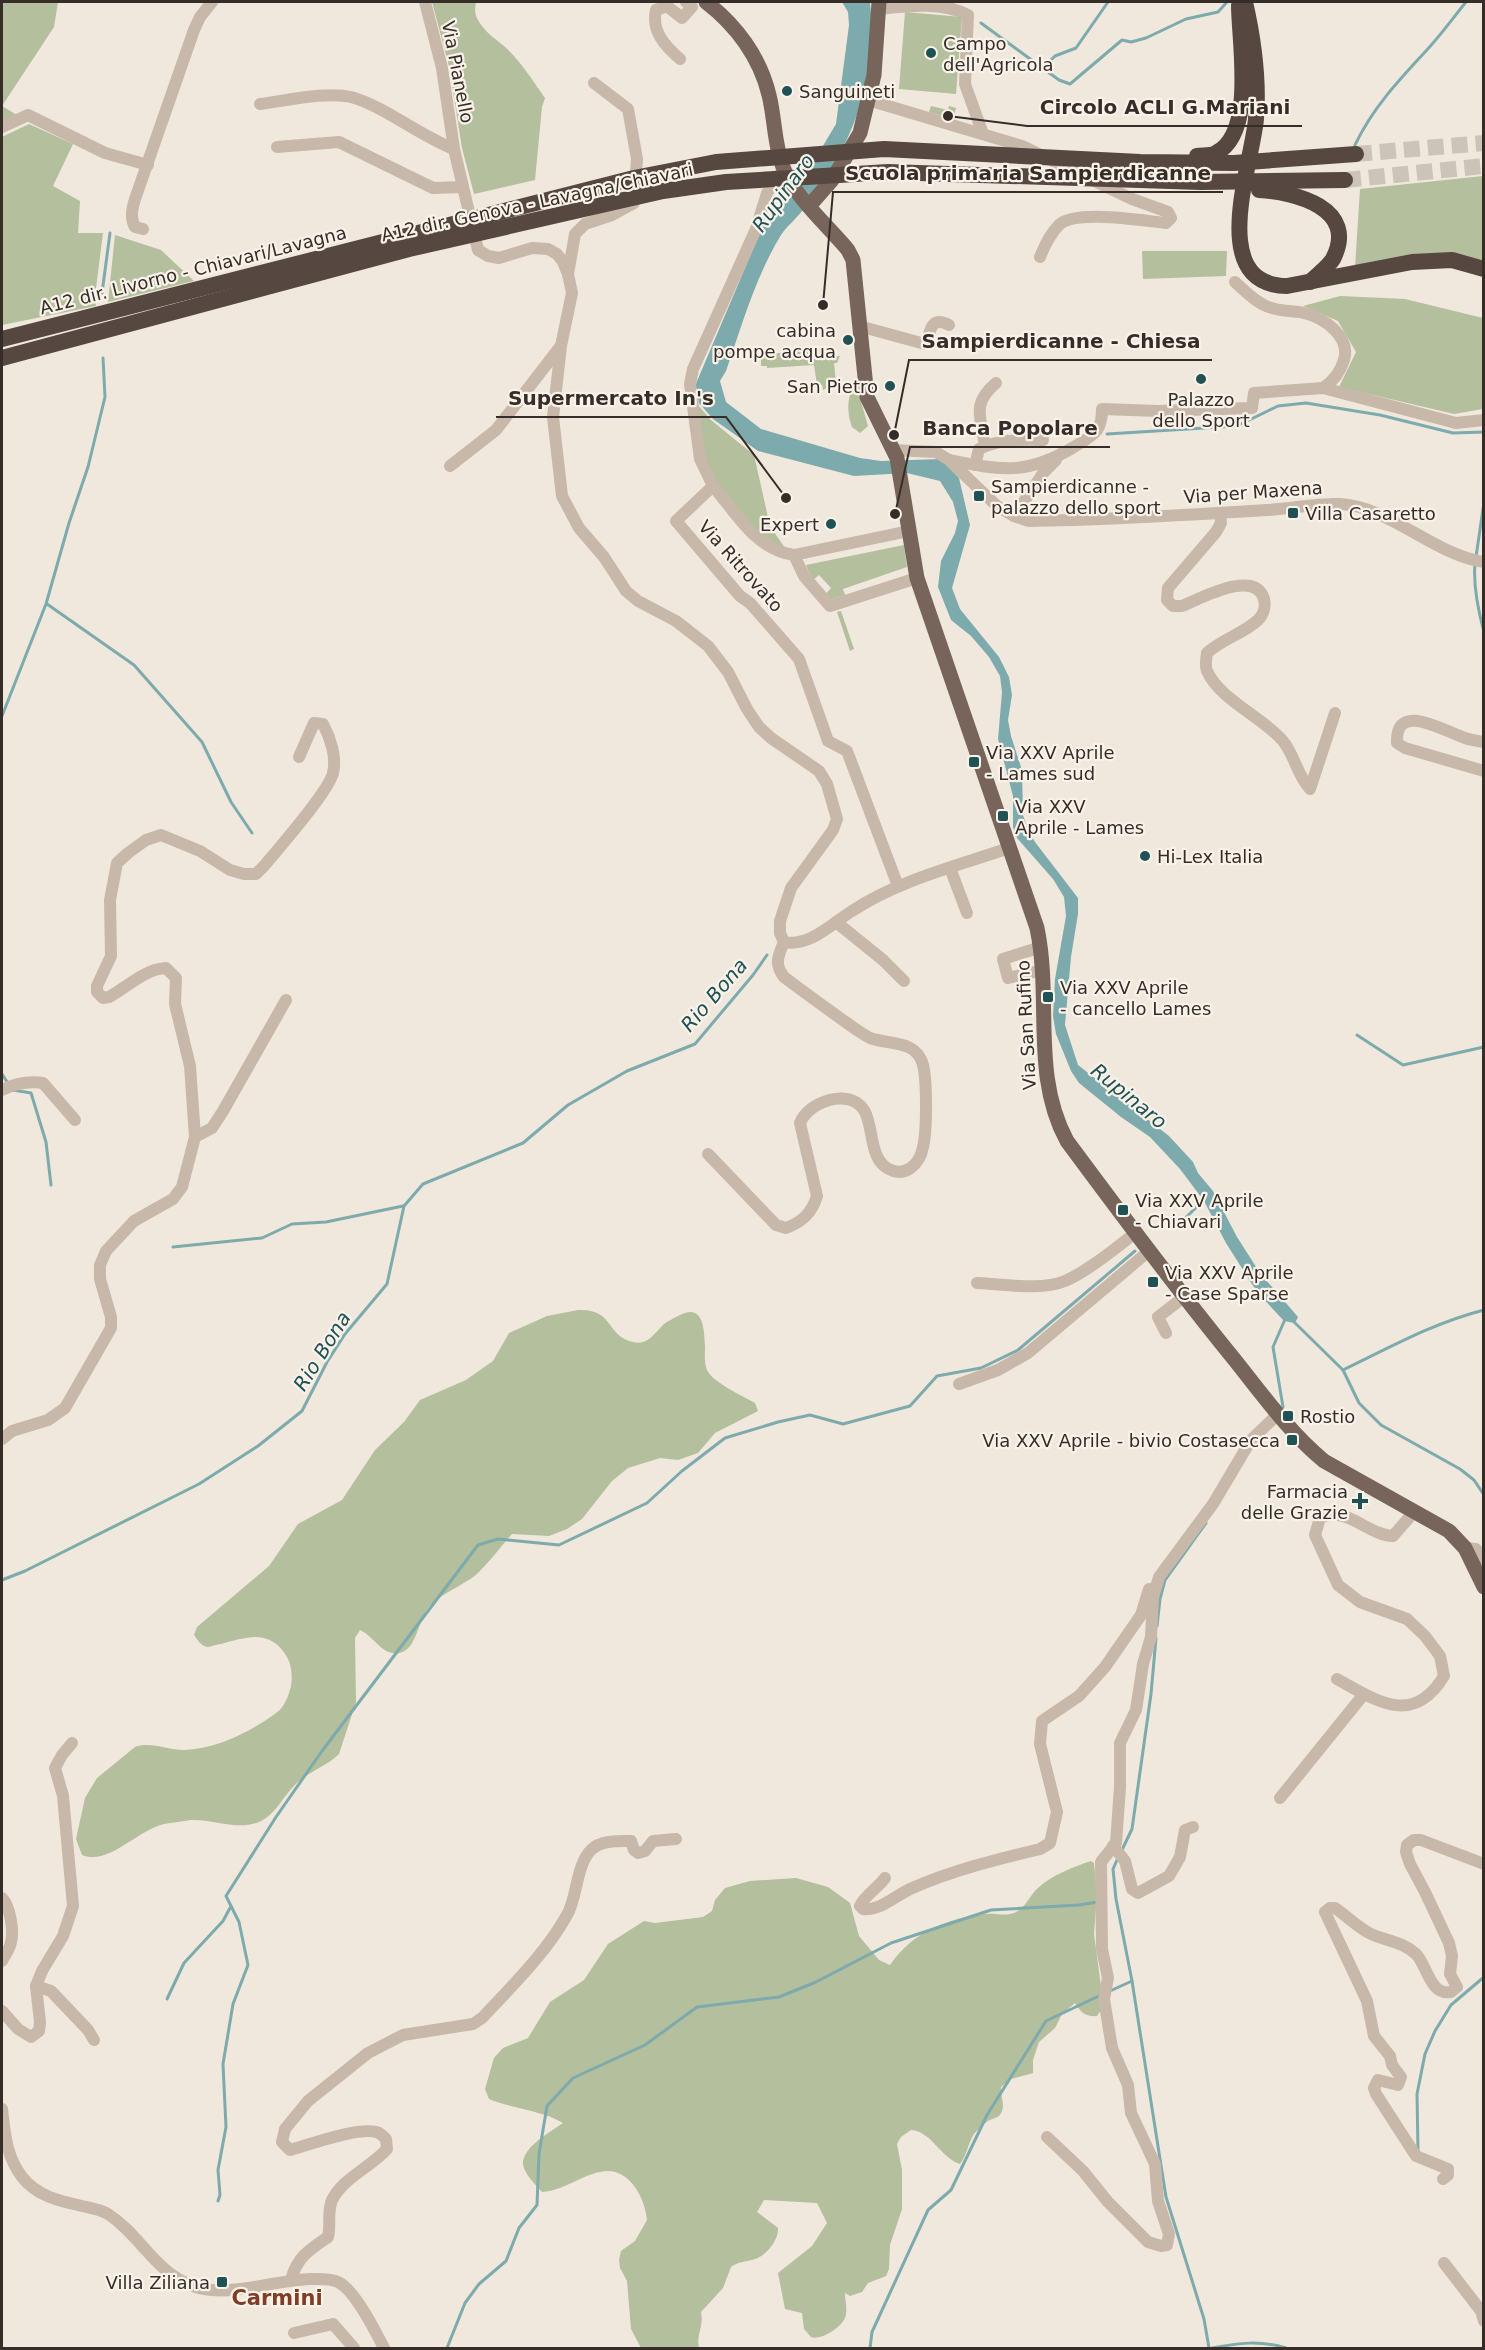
<svg xmlns="http://www.w3.org/2000/svg" width="1485" height="2350" viewBox="0 0 1485 2350" font-family="'DejaVu Sans',sans-serif">
<rect width="100%" height="100%" fill="#f1e8dd"/>
<g fill="#b3bf9d">
<polygon points="2,2 58,2 54,27 2,106 17,115 2,122"/>
<path d="M432,2H476C475,8 474,14 478,20C484,31 494,38 504,46C520,60 533,81 545,98L542,107L535,180L474,194L462,148L449,66Z"/>
<polygon points="905,12 962,17 956,94 899,89"/>
<polygon points="931,106 948,110 949,106 956,108 953,119 929,112"/>
<polygon points="29,124 73,144 53,186 80,201 78,233 103,233 95,296 96,306 2,325 2,137"/>
<polygon points="1483,176 1483,264 1355,268 1360,189"/>
<polygon points="115,235 161,250 194,281 108,302"/>
<polygon points="1142,251 1227,251 1226,276 1143,279"/>
<polygon points="1340,296 1405,299 1483,318 1483,409 1454,414 1339,387 1356,352 1338,321 1303,306"/>
<polygon points="833,347 834,356 840,356 837,363 834,363 836,383 823,390 822,385 817,385 814,365 767,368 767,366 761,366 761,355"/>
<path d="M856,384L868,426L860,433L852,427C847,414 846,395 856,384Z"/>
<polygon points="697,404 711,420 754,455 770,526 785,548 761,538 711,474 705,462"/>
<polygon points="904,545 907,567 843,589 845,595 829,600 825,595 831,588 819,575 812,581 806,565"/>
<polygon points="841,611 854,649 850,651 837,612"/>
<path d="M578,1310C614,1308 606,1336 633,1342C647,1346 654,1334 663,1325C667,1321 673,1319 678,1316C704,1302 704,1329 705,1347C705,1354 704,1363 707,1370C712,1382 743,1396 755,1403L758,1411L715,1433L698,1453L678,1460L660,1458L628,1468L612,1481L582,1519L567,1529L549,1536L512,1534C501,1547 490,1561 478,1573C465,1585 439,1594 428,1608C418,1620 417,1650 399,1653C382,1656 374,1636 360,1630L355,1638L356,1702L339,1754C327,1766 310,1771 298,1782C284,1794 276,1815 259,1822C237,1831 214,1819 191,1820C182,1821 173,1823 164,1824C136,1831 108,1866 82,1855L76,1839L85,1798L97,1778L135,1747C150,1741 167,1750 184,1750C217,1749 250,1732 276,1713C284,1708 289,1695 291,1686C293,1673 291,1661 283,1651C266,1629 244,1638 221,1644C217,1644 211,1647 207,1647C201,1646 197,1639 194,1635L197,1627L269,1566L298,1524L342,1500L375,1450L404,1422L420,1400L466,1380L493,1361L509,1333L547,1316Z"/>
<path d="M1091,1861L1094,1863L1097,1894L1094,1934L1102,1994L1101,2010L1097,2016C1086,2017 1081,2013 1075,2003L1062,2014L1055,2028L1039,2042L1033,2060V2073L1011,2079L1001,2087C1000,2095 1005,2104 1002,2111C999,2119 994,2117 988,2121C984,2124 977,2130 974,2134C968,2143 967,2155 960,2164C941,2158 931,2131 911,2130L901,2137L897,2144L902,2170V2209L890,2245L889,2269L886,2276L868,2283L862,2292L850,2296L845,2293C845,2300 847,2307 846,2314C845,2326 821,2341 811,2337L804,2329L802,2313L785,2309L778,2273L812,2246L827,2223L817,2203L764,2200L757,2212L778,2228C779,2240 766,2256 755,2259C746,2262 739,2261 731,2267L723,2288L701,2312C704,2327 696,2334 699,2348H641L631,2329L627,2281L620,2268L619,2260L621,2251L635,2241L647,2220C645,2197 628,2165 600,2172C579,2176 566,2190 542,2192C536,2185 524,2174 523,2164C522,2147 552,2131 563,2123C541,2110 513,2109 489,2099L485,2089L494,2058L503,2048L528,2038L550,2002L584,1980L608,1944L644,1921L655,1923L703,1917L712,1911L715,1900L725,1888L750,1881L796,1878L828,1887L850,1903L859,1936L879,1960L890,1965C913,1932 945,1919 984,1914C995,1913 1007,1917 1016,1912C1026,1907 1030,1895 1038,1888C1052,1875 1073,1867 1091,1861Z"/>
</g>
<path fill="#7daaac" d="M842,2L870,3C879,82 850,150 802,211C796,219 787,226 781,235C756,276 742,325 726,371L720,381L726,402L761,429L860,458L881,461L941,459L959,478L970,525L952,588L960,609L999,657L1009,677L1012,695L1008,720L1011,736L1022,770L1023,815L1028,830L1035,842L1078,898V914L1071,957L1065,1025L1078,1065L1169,1136L1193,1162L1198,1173L1213,1191L1237,1237L1260,1273L1298,1317L1295,1323L1284,1321L1257,1292L1226,1243L1204,1201L1180,1169L1150,1137L1121,1117L1079,1083L1071,1071L1056,1034L1053,1016L1055,979L1066,916L1064,897L1053,879L1017,838L1013,827V796L998,739L1002,692L1000,676L989,657L971,636L951,620L938,587L941,561L955,533L958,521L953,502L940,481L907,473L854,476L758,451L713,419L699,403L695,386L762,228L784,198L808,171L836,124L849,25L848,12Z"/>
<g fill="none" stroke-linecap="round" stroke-linejoin="round">
<g stroke="#7daaac" stroke-width="3">
<polyline points="981,23 1059,80 1070,84 1122,40 1131,42 1146,38 1186,19 1218,12 1227,2"/>
<polyline points="1043,68 1055,56 1076,48 1108,2"/>
<path d="M1355,145C1372,109 1398,81 1425,52C1440,36 1453,18 1466,2"/>
<polyline points="102,293 110,233"/>
<polyline points="1107,434 1237,426 1278,406 1306,403 1380,415 1453,433 1484,432"/>
<polyline points="1476,557 1484,502"/>
<path d="M1475,563C1473,586 1478,610 1484,632"/>
<polyline points="47,604 134,665 202,742 231,802 252,833"/>
<polyline points="2,716 46,604 69,523 88,467 105,397 103,358"/>
<polyline points="1357,1035 1403,1065 1484,1047"/>
<polyline points="2,1074 9,1085"/>
<polyline points="13,1090 31,1093 46,1142 51,1185"/>
<polyline points="1177,1226 1206,1198"/>
<polyline points="173,1247 262,1238 292,1224 326,1222 403,1206"/>
<polyline points="1292,1320 1343,1370 1359,1403 1381,1425 1460,1469 1474,1480 1484,1495"/>
<path d="M1343,1370C1389,1348 1433,1323 1484,1310"/>
<polyline points="1283,1407 1273,1347 1286,1317"/>
<polyline points="2,1580 25,1571 199,1484 258,1446 302,1411 327,1362 345,1334 387,1284 404,1206 423,1184 523,1143 568,1105 627,1071 695,1044 753,975 767,955"/>
<polyline points="1157,1626 1160,1599 1165,1580 1206,1523"/>
<polyline points="1121,1852 1132,1829 1151,1694 1156,1638"/>
<polyline points="1118,1858 1113,1869 1116,1899 1132,1981 1166,2197 1204,2319 1209,2348"/>
<polyline points="1110,1991 1132,1981"/>
<polyline points="167,1999 184,1963 223,1921 230,1908"/>
<polyline points="1418,2151 1417,2094 1425,2054 1435,2031 1451,2005 1484,1977"/>
<polyline points="218,2201 220,2195 218,2170 226,2127 223,2064 233,2004 248,1965 239,1922 226,1896 276,1817 322,1751 478,1545 498,1539 559,1545 647,1503 682,1471 725,1438 778,1422 810,1415 843,1424 910,1406 937,1376 981,1368 1018,1350 1135,1251"/>
<polyline points="447,2348 465,2303 479,2284 506,2261 519,2228 537,2205 539,2154 547,2106 573,2078 645,2045 697,2007 779,1997 816,1982 891,1943 991,1910 1079,1905 1098,1902"/>
<polyline points="870,2348 872,2332 928,2210 951,2190 987,2115 1046,2021 1101,1995"/>
<path d="M1212,2348C1238,2343 1260,2340 1286,2348"/>
</g>
<g stroke="#ccc3b9" stroke-width="16" stroke-dasharray="16 8" stroke-linecap="butt">
<polyline points="1356,154 1484,143"/>
<polyline points="1345,180 1484,166"/>
</g>
<g stroke="#c8b8a9" stroke-width="12">
<path d="M425,2L442,68L454,149L478,250L488,256L499,258L532,248L548,249L557,254L563,262L568,274L572,293L561,346L553,417L562,496L579,528L604,557L626,591L638,601L676,621L708,646L728,672L747,709L759,727L771,738L819,771L827,784L837,819L833,830L791,888L780,921V933L784,942C810,947 831,924 852,911C899,880 957,866 1009,848"/>
<path d="M878,9C906,6 942,1 968,15L965,84L983,134"/>
<path d="M680,59C665,46 651,31 656,10L667,6L682,18L692,7L686,2"/>
<path d="M868,100L1022,146L1132,199L1168,212L1171,218L1166,223C1144,221 1075,209 1059,225C1051,233 1044,247 1040,257"/>
<path d="M260,104C285,101 326,91 351,97C384,106 420,136 454,149"/>
<polyline points="2,127 28,115 105,153 148,165"/>
<polyline points="277,147 339,142 433,188 463,187"/>
<polyline points="779,175 767,193 756,229 693,369 690,384 700,459 713,486 676,521 740,596 750,603 799,659 828,741 847,751 898,886"/>
<path d="M143,229L135,227C130,218 132,209 135,199L194,30L200,17L212,2"/>
<polyline points="568,274 575,234 585,224 612,215 634,203 637,159 628,109 594,83"/>
<path d="M1235,282C1244,290 1253,300 1264,305C1277,312 1290,310 1304,313C1325,318 1351,337 1344,360C1340,373 1334,381 1323,388"/>
<path d="M859,326L925,344L927,343C930,329 932,316 949,325"/>
<path d="M985,446C981,417 971,404 996,383"/>
<path d="M893,450L936,452L949,460L997,506L1014,516L1029,521C1108,520 1188,515 1267,510C1291,509 1316,503 1340,504C1389,506 1434,555 1484,562"/>
<path d="M950,460C1002,471 1027,475 1074,447C1093,435 1102,433 1102,409L1158,411L1252,408L1254,393L1323,388L1456,423L1484,420"/>
<path d="M975,465L979,449C998,439 1023,439 1043,440"/>
<polyline points="450,466 496,430 560,347"/>
<path d="M713,486C736,513 756,550 794,555L804,576L830,606L917,578"/>
<path d="M1220,512L1221,523L1216,532L1168,588L1167,600L1173,606H1182C1200,599 1255,568 1264,599C1266,607 1263,615 1258,620C1243,634 1222,639 1207,653C1206,659 1205,666 1207,671C1220,700 1263,717 1283,741C1295,756 1297,775 1310,789L1335,713"/>
<polyline points="1014,516 1044,472 1056,460"/>
<polyline points="794,555 909,531"/>
<path d="M1484,742C1477,741 1471,740 1465,738C1444,731 1395,700 1397,743L1405,748L1484,771"/>
<polyline points="950,868 967,913"/>
<polyline points="836,922 883,960 904,981"/>
<polyline points="1041,947 1003,959 1008,978 1043,970"/>
<path d="M2,1090C14,1084 28,1081 43,1083L75,1120"/>
<polyline points="195,1137 212,1128 223,1111 286,1000"/>
<path d="M708,1154L776,1225L786,1228C802,1222 812,1213 817,1196L800,1123C808,1102 849,1087 864,1110C874,1127 869,1157 887,1168C905,1179 920,1164 923,1147C927,1131 927,1081 923,1065C917,1040 890,1045 870,1038C862,1034 854,1028 847,1023C826,1008 805,993 784,977C774,964 778,956 784,942"/>
<path d="M977,1283C1004,1284 1040,1291 1065,1281C1088,1271 1116,1248 1135,1233"/>
<polyline points="1166,1333 1158,1317 1184,1297"/>
<polyline points="959,1384 998,1370 1028,1353 1149,1251"/>
<path d="M2,1439L12,1431L48,1420L65,1408L111,1328V1317L100,1279V1265L106,1251L134,1221L173,1199L182,1187L195,1137L190,1066L175,1004L176,978L166,968C145,969 127,987 109,997L103,998L97,992V986L111,956L110,900L117,863L128,853L146,840L161,835L200,851L230,870L244,874H256L264,866C279,848 329,791 333,773C337,757 330,737 323,724L314,723L299,757"/>
<polyline points="1465,1548 1476,1549 1484,1559"/>
<path d="M1337,1679C1377,1701 1413,1727 1444,1676L1440,1656L1425,1636L1407,1619L1360,1602L1338,1585L1315,1535L1320,1518C1347,1505 1367,1535 1393,1536L1414,1512"/>
<polyline points="1280,1798 1364,1694"/>
<polyline points="1113,1846 1125,1861 1132,1889 1138,1893 1169,1876 1180,1857 1185,1830 1193,1827"/>
<path d="M885,1878C878,1888 864,1896 860,1906L863,1909C880,1911 895,1896 910,1889C953,1870 995,1860 1040,1849L1050,1843L1057,1812L1040,1744L1042,1721L1079,1696L1105,1667L1141,1615L1149,1589"/>
<path d="M2,1898C10,1906 14,1931 11,1942C10,1949 5,1955 2,1961"/>
<polyline points="36,1986 51,1991 88,2030 94,2040"/>
<polyline points="2,2011 18,2029 31,2037 39,2031 40,2022 36,1986 42,1971 63,1936 73,1906 63,1796 55,1768 62,1755 72,1743"/>
<path d="M2,2109C5,2134 6,2156 22,2177C37,2196 59,2201 82,2206C91,2208 100,2209 108,2214C145,2238 160,2285 211,2290C241,2293 279,2280 311,2279C320,2279 330,2278 338,2282C355,2290 375,2331 384,2348"/>
<polyline points="1047,2137 1083,2171 1108,2202 1148,2242 1161,2246 1167,2245 1169,2234 1158,2201 1155,2164 1131,2113 1128,2085 1112,2048 1104,1999 1108,1978 1102,1949 1101,1862 1116,1843 1120,1787 1120,1743 1136,1710 1143,1664 1151,1637 1153,1597 1159,1577 1213,1504 1251,1440 1278,1414"/>
<path d="M1443,2179L1448,2175V2169L1416,2156L1376,2094L1374,2088L1378,2080L1398,2085L1401,2077L1392,2065L1390,2056L1374,2036L1367,2001L1325,1912L1330,1908H1335C1347,1916 1356,1926 1369,1933C1385,1941 1402,1941 1416,1954C1427,1965 1430,1996 1451,1992L1457,1987L1450,1974L1452,1956L1449,1943L1425,1892L1410,1864L1406,1852L1407,1845L1414,1840H1421L1484,1864"/>
<polyline points="1444,2263 1481,2311 1484,2321"/>
<path d="M291,2280C297,2257 309,2250 328,2237C331,2226 327,2211 332,2200C343,2178 371,2167 387,2149L386,2139C384,2137 382,2135 379,2133C362,2125 308,2145 290,2150L282,2142L285,2129L308,2101L368,2053L403,2035L473,2024L482,2018C512,1986 546,1953 567,1915C577,1899 576,1865 591,1850C601,1840 618,1841 631,1841L634,1850L638,1853L645,1851L653,1841L676,1839"/>
<polyline points="294,2333 333,2324 354,2348"/>
</g>
<g stroke="#77655b" stroke-width="15">
<path d="M706,2C736,25 760,57 769,95C775,119 774,144 783,167C793,195 828,226 848,250L853,260L867,397L897,458L917,578L1037,928C1052,1000 1031,1075 1067,1141C1121,1214 1176,1288 1234,1359C1262,1394 1289,1432 1324,1461L1449,1531L1465,1548L1484,1587"/>
<polyline points="810,205 832,180 860,133 874,75 879,2"/>
</g>
<g stroke="#564740" stroke-width="16">
<path d="M1245,2C1254,41 1259,79 1256,119C1252,165 1206,285 1287,286L1412,262L1452,260L1484,269"/>
<path d="M1197,156C1203,155 1211,156 1216,153C1256,133 1239,42 1239,5"/>
<path d="M1259,190C1295,192 1359,208 1333,259C1328,267 1317,275 1310,282"/>
<polyline points="2,339 634,178 716,162 884,149 1140,162 1234,163 1356,154"/>
<polyline points="2,358 409,249 663,191 726,182 888,172 1201,182 1345,180"/>
</g>
</g>
<g fill="#205155" stroke="#f9f2e9" stroke-width="2">
<circle cx="931" cy="53" r="6"/>
<circle cx="787" cy="91" r="6"/>
<circle cx="848" cy="340" r="6"/>
<circle cx="1201" cy="379" r="6"/>
<circle cx="890" cy="386" r="6"/>
<rect x="973" y="490" width="12" height="12" rx="3"/>
<rect x="1287" y="507" width="12" height="12" rx="3"/>
<circle cx="831" cy="524" r="6"/>
<rect x="968" y="756" width="12" height="12" rx="3"/>
<rect x="997" y="810" width="12" height="12" rx="3"/>
<circle cx="1145" cy="856" r="6"/>
<rect x="1042" y="991" width="12" height="12" rx="3"/>
<rect x="1117" y="1204" width="12" height="12" rx="3"/>
<rect x="1147" y="1276" width="12" height="12" rx="3"/>
<rect x="1282" y="1410" width="12" height="12" rx="3"/>
<rect x="1286" y="1434" width="12" height="12" rx="3"/>
<path d="M1357 1492h6v6h6v6h-6v6h-6v-6h-6v-6h6z"/>
<rect x="216" y="2276" width="12" height="12" rx="3"/>
</g>
<g text-anchor="middle" dominant-baseline="central" stroke-width="4.5" stroke-linejoin="round" paint-order="stroke">
<g font-size="18" fill="#362d29" stroke="#f9f2e9" text-anchor="start">
<text x="943" y="43">Campo<tspan x="943" dy="21">dell'Agricola</tspan></text>
<text x="799" y="91">Sanguineti</text>
<text x="836" y="330" text-anchor="end">cabina<tspan x="836" dy="21">pompe acqua</tspan></text>
<text x="878" y="386" text-anchor="end">San Pietro</text>
<text x="1201" y="399" text-anchor="middle">Palazzo<tspan x="1201" dy="21">dello Sport</tspan></text>
<text x="991" y="486">Sampierdicanne -<tspan x="991" dy="21">palazzo dello sport</tspan></text>
<text x="1305" y="513">Villa Casaretto</text>
<text x="819" y="524" text-anchor="end">Expert</text>
<text x="986" y="752">Via XXV Aprile<tspan x="986" dy="21">- Lames sud</tspan></text>
<text x="1015" y="806">Via XXV<tspan x="1015" dy="21">Aprile - Lames</tspan></text>
<text x="1157" y="856">Hi-Lex Italia</text>
<text x="1060" y="987">Via XXV Aprile<tspan x="1060" dy="21">- cancello Lames</tspan></text>
<text x="1135" y="1200">Via XXV Aprile<tspan x="1135" dy="21">- Chiavari</tspan></text>
<text x="1165" y="1272">Via XXV Aprile<tspan x="1165" dy="21">- Case Sparse</tspan></text>
<text x="1300" y="1416">Rostio</text>
<text x="1280" y="1440" text-anchor="end">Via XXV Aprile - bivio Costasecca</text>
<text x="1348" y="1491" text-anchor="end">Farmacia<tspan x="1348" dy="21">delle Grazie</tspan></text>
<text x="210" y="2282" text-anchor="end">Villa Ziliana</text>
</g>
<g font-size="18" fill="#362d29" stroke="#f9f2e9">
<text transform="translate(458 72) rotate(79)">Via Pianello</text>
<text transform="translate(537 202) rotate(-12)">A12 dir. Genova - Lavagna/Chiavari</text>
<text transform="translate(193 270) rotate(-14)">A12 dir. Livorno - Chiavari/Lavagna</text>
<text transform="translate(1253 492) rotate(-4)">Via per Maxena</text>
<text transform="translate(741 566) rotate(48)">Via Ritrovato</text>
<text transform="translate(1026 1025) rotate(-93)">Via San Rufino</text>
</g>
<g font-size="20" font-style="italic" fill="#205155" stroke="#f9f2e9">
<text transform="translate(783 193) rotate(-54)">Rupinaro</text>
<text transform="translate(714 995) rotate(-49)">Rio Bona</text>
<text transform="translate(1129 1096) rotate(39)">Rupinaro</text>
<text transform="translate(322 1351) rotate(-58)">Rio Bona</text>
</g>
<g font-size="21" font-weight="bold" fill="#813d26" stroke="#f9f2e9">
<text x="277" y="2298">Carmini</text>
</g>
</g>
<path fill="none" stroke="#362d29" stroke-width="2" d="M948 116L1027 126H1302M823 305L833 192H1223M894 435L909 360H1212M786 498L726 417H496M895 514L910 447H1110"/>
<g fill="#362d29" stroke="#f9f2e9" stroke-width="2">
<circle cx="948" cy="116" r="6"/>
<circle cx="823" cy="305" r="6"/>
<circle cx="894" cy="435" r="6"/>
<circle cx="786" cy="498" r="6"/>
<circle cx="895" cy="514" r="6"/>
</g>
<g font-size="20" text-anchor="middle" font-weight="bold" fill="#362d29" stroke="#f9f2e9" stroke-width="4.5" stroke-linejoin="round" paint-order="stroke">
<text x="1165" y="114">Circolo ACLI G.Mariani</text>
<text x="1028" y="180">Scuola primaria Sampierdicanne</text>
<text x="1061" y="348">Sampierdicanne - Chiesa</text>
<text x="611" y="405">Supermercato In's</text>
<text x="1010" y="435">Banca Popolare</text>
</g>
<rect width="1485" height="2350" fill="none" stroke="#362d29" stroke-width="6"/>
</svg>
